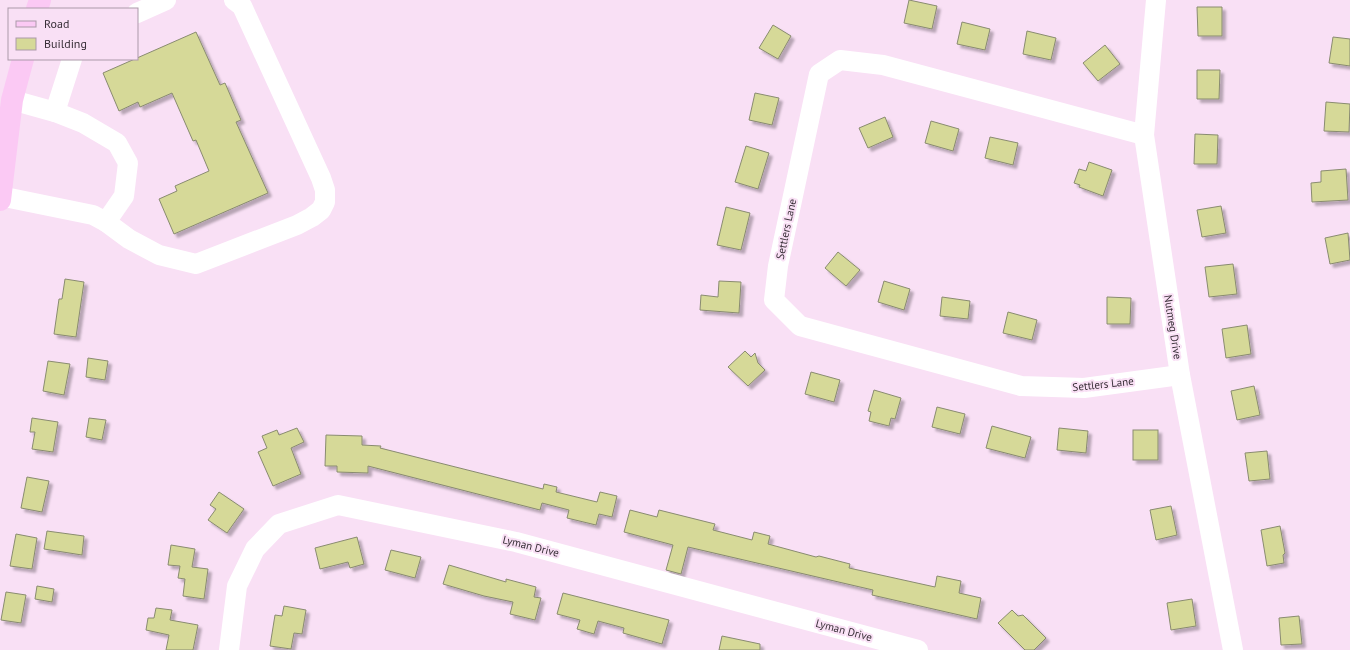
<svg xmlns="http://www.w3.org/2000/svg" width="1350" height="650" viewBox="0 0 1350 650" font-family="'PT Sans',sans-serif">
<defs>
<filter id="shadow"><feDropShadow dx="3.5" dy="3.5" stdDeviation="1" flood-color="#0004"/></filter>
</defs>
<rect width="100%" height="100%" fill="#f9e0f5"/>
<g fill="#d6d998" stroke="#898b70" filter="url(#shadow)">
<polygon points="909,0 937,6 932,29 904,23"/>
<polygon points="1197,7 1222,7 1222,36 1198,36"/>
<polygon points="962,22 990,29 985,50 957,44"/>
<polygon points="773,25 791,36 778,59 759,48"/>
<polygon points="1027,31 1056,38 1051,60 1023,54"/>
<polygon points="196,32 220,85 225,83 241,120 236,122 268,193 174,234 159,199 177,191 175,186 209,171 196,140 193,141 172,93 140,107 138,102 119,111 103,73"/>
<polygon points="1333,37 1350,39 1350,66 1329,63"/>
<polygon points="1105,45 1120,64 1098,81 1083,63"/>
<polygon points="1197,70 1220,70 1219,99 1197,99"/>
<polygon points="755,93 779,98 772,125 749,120"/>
<polygon points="1326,102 1350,104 1349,132 1324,131"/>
<polygon points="885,117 893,137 868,148 859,128"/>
<polygon points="931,121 959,129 953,151 925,143"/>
<polygon points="1195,134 1218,135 1217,164 1194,164"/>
<polygon points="990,137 1018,143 1013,165 985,158"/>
<polygon points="746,146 769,153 758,189 735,182"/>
<polygon points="1089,162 1112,170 1103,196 1079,187 1080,185 1074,183 1079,169 1086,171"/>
<polygon points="1346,169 1348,200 1312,202 1311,183 1321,182 1321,171"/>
<polygon points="1221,206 1226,233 1202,237 1197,210"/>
<polygon points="726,207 750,213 741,250 717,245"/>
<polygon points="1348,233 1350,260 1330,264 1325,238"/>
<polygon points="838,252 860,270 846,286 825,268"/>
<polygon points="1233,264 1237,294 1209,297 1205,267"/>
<polygon points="65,279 84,282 76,337 54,334 59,299 62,299"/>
<polygon points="719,281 741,282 739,313 700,310 701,295 718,297"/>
<polygon points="884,281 910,289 904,310 878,302"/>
<polygon points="942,297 970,301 968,319 940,316"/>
<polygon points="1107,297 1131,298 1130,324 1107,324"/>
<polygon points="1008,312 1037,320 1032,340 1003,333"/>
<polygon points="1247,325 1251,354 1226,358 1222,329"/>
<polygon points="745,351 751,357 755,353 758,363 765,370 748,386 728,367"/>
<polygon points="88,358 108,361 105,380 86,377"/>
<polygon points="48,361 70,364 64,395 43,391"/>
<polygon points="811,372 840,380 834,402 805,394"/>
<polygon points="1254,386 1260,415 1237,420 1231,391"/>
<polygon points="874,390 901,398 895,419 891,418 889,426 869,421 871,412 868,411"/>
<polygon points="937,407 965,414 960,434 932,427"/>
<polygon points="32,418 58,422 53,452 32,449 35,432 30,432"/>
<polygon points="89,418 106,420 102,440 86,437"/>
<polygon points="992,426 1031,437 1025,458 986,448"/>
<polygon points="297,428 304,442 291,448 301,474 273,486 258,452 267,448 262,436 277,430 279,435"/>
<polygon points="1059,428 1088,431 1086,453 1057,450"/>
<rect x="1133" y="430" width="25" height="30"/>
<polygon points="326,435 362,436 362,445 381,446 380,448 543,489 544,484 557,487 556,492 597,502 600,492 617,496 612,517 599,514 596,525 567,518 569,510 542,503 540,510 368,466 368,473 337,472 337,466 325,466"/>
<polygon points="1267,451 1270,479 1249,481 1245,453"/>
<polygon points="27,477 49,481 42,512 21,508"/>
<polygon points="219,492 244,509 227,533 208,520 216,509 210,505"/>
<polygon points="1171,506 1177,535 1156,540 1150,510"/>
<polygon points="630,510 657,517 659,510 715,524 713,530 752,540 754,532 770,536 768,544 816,557 819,556 850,564 849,568 935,587 937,576 961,581 959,593 981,598 977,619 872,595 873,590 688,547 681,574 666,570 673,545 624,532"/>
<polygon points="1280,526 1285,553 1283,555 1284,563 1267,566 1261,530"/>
<polygon points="47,531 84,536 82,555 44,549"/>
<polygon points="16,534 37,538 32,569 10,566"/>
<polygon points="357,537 364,564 350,568 348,562 320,569 315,548"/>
<polygon points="171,545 195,549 192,567 208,569 204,599 183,596 185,579 178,578 180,566 168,565"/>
<polygon points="391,550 421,557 415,578 385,570"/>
<polygon points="449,565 506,582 506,579 536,587 534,597 541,598 535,620 510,614 513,602 484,596 443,584"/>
<polygon points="37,586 54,589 52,602 35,599"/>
<polygon points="6,592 26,595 21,623 1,620"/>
<polygon points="563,593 669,620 662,644 623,633 624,628 598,621 594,634 577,629 580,620 557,614"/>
<polygon points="1192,599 1196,626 1171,630 1167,603"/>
<polygon points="284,606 306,610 302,634 294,633 291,649 270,646 275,615 282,616"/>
<polygon points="156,608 172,610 170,620 198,625 193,650 166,650 169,635 146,630 148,618 154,618"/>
<polygon points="1012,610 1018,616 1023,615 1046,638 1034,650 1025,650 998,623"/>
<polygon points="1299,616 1302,644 1281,645 1279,618"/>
<polygon points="722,636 760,644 760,650 719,650"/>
</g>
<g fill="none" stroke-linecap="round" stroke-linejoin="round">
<g stroke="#fff" stroke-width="20">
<polyline points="1156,0 1144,135 1180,375 1233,650"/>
<polyline points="137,13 166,0"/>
<polyline points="12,100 55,112 72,59"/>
<polyline points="55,112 83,123 117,143 128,163 124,196 106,222"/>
<polyline points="1144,135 883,65 840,60 819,74 778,266 774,300 800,326 1021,386 1084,388 1180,375"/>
<polyline points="0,196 93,215 106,222 129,239 159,255 196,264 297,225 312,217 321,210 325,202 325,190 321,178 242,6 234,0"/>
<polyline points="229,650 237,586 255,549 279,524 338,505 516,542 918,650"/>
</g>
<g stroke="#fbc9f4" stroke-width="22">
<polyline points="37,9 40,0"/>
<polyline points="0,200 12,100 23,59"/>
</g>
</g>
<g text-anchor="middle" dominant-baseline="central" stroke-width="4" stroke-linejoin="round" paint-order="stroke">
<g font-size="11" fill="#372e36" stroke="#f9e0f5">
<text transform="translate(786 229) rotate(-78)">Settlers Lane</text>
<text transform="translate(1173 327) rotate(81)">Nutmeg Drive</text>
<text transform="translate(1103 384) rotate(-6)">Settlers Lane</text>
<text transform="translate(531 546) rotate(14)">Lyman Drive</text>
<text transform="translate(844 630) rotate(15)">Lyman Drive</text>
</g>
</g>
<rect x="8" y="8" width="130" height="52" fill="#f9e0f5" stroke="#ab99a9"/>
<rect x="16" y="21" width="20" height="6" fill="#fbc9f4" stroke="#ab99a9"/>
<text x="44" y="28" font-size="12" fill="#372e36">Road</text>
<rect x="16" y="38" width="20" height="12" fill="#d6d998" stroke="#ab99a9"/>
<text x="44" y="48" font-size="12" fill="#372e36">Building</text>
</svg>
